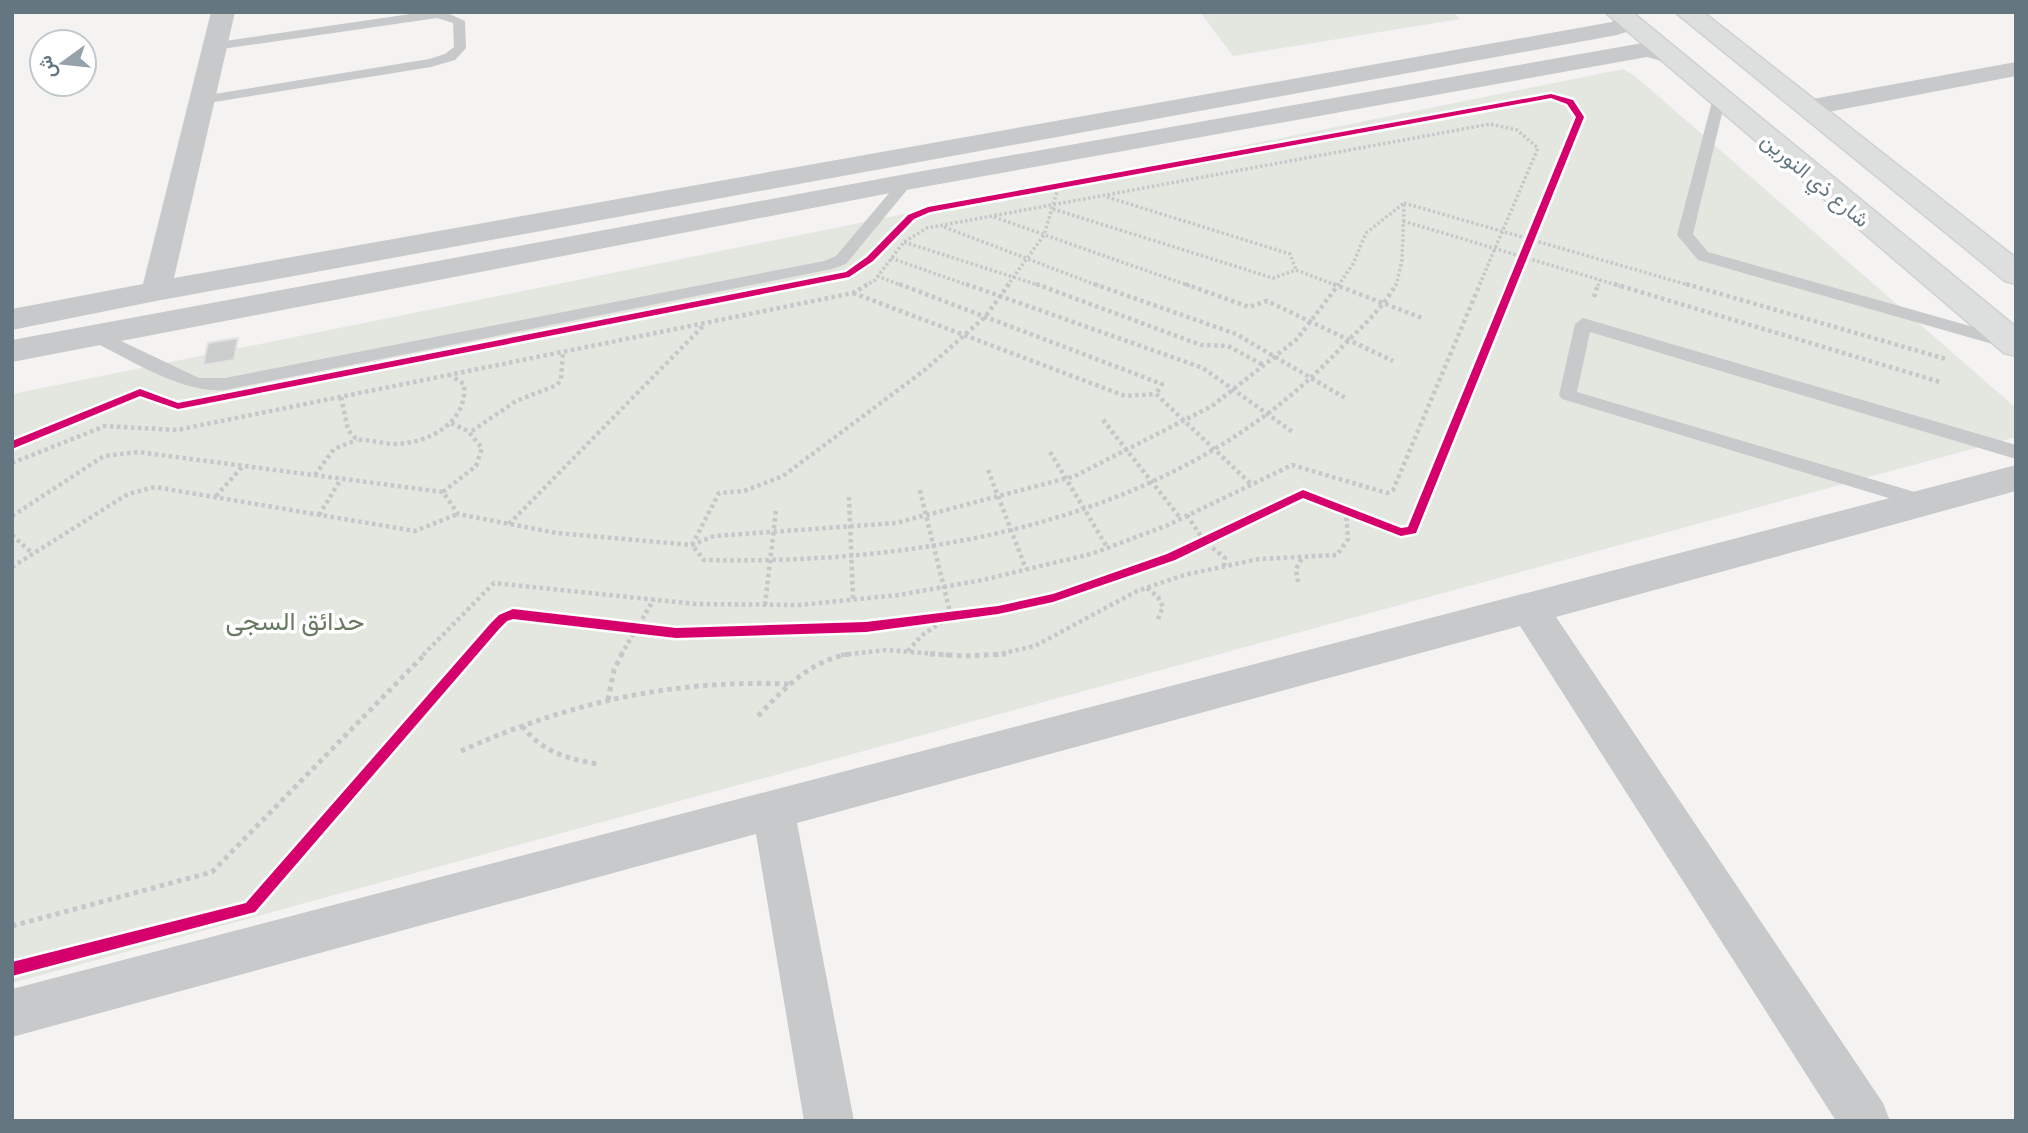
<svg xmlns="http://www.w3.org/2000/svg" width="2028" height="1133" viewBox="0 0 2028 1133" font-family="'Exo 2',Vazirmatn,sans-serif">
<rect width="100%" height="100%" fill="#f4f3f2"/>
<g fill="#e4e6e0">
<polygon points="1200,12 1453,12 1460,19 1233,56"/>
<polygon points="1623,69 1635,76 2016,408 2016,437 12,983 12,394"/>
</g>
<polygon fill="#cccdcd" stroke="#e3e2e2" stroke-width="2" points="238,338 234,360 203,365 208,343"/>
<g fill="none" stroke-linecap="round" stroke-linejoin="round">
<defs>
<g id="secondary">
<polygon points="1605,12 1632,12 2016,327 2016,356 2004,353"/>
<polygon points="1675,12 1703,12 2016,258 2016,284 2005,281"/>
</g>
</defs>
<use href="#secondary" stroke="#d0d1d2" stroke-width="3"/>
<g stroke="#c6c7c8" stroke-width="3.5" stroke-dasharray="2.5 2.5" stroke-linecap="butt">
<polyline points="1107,197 1290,254 1296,270"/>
<polyline points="1404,203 1692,286"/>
<polyline points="1053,209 1273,278 1296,270 1338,286"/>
<polyline points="994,217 1190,286"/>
<polyline points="1403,221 1620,286"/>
<polyline points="944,227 1099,286"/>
<polyline points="904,242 1041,286"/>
<polyline points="891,258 970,286"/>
<polyline points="877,276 903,286"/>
<polyline points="865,286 875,280 904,242 927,228 1490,124 1517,130 1538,148 1479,286"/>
<polyline points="1007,286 1044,235 1059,185"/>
<polyline points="1338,286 1353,264 1366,233 1404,203"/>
<polyline points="1396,286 1402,260 1404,204"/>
<polyline points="1598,286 1600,280"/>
</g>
<g stroke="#c6c7c8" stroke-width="4.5" stroke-dasharray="3.5 3.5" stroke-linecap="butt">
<polyline points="899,284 1162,384 1156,394"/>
<polyline points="966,284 1203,368 1294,433"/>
<path d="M1009,284L985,317L926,369L783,476L744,491L719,493L692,545L704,560C928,565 1176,521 1337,352C1357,331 1382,310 1396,284"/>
<polyline points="1036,284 1201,345 1228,346 1265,366"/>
<polyline points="1094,284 1236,334 1347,399"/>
<polyline points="1185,284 1249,307 1267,301 1393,361"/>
<polyline points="1333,284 1422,318"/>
<polyline points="1614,284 1940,382"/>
<polyline points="1686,284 1946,359"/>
<polyline points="853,293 1125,396 1156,394 1251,484"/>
<polyline points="1594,297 1598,284"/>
<path d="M341,397L348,430L357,440C370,439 382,444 395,444C430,443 468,422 464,384L451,376"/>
<polyline points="1103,420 1181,519"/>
<polyline points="472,431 516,401 557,385 561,380 563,352"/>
<polyline points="1050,452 1107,547"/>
<polyline points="12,463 105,426 177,430 853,293 868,284"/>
<polyline points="988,470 1026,569"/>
<polyline points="315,475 334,449 357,440"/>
<polyline points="443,492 476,466 482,448 468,431 451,423"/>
<polyline points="216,496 243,466"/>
<polyline points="849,497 853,599"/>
<polyline points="319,515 341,479"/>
<polyline points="1187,515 1204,541 1225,558 1224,566"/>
<polyline points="12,516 104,456 138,452 443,492 458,514 556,533 692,545 714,536 896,523 1075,476 1212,406 1297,339 1339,284"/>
<polyline points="509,524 705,324"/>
<polyline points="12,535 33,554"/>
<polyline points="12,567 128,494 155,487 415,531 458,514"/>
<polyline points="1298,582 1296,569 1302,558"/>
<polyline points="1147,588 1158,597 1163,607 1158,619"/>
<polyline points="765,605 776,510"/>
<polyline points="908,651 921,636 951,616 919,487"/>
<polyline points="423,655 494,583 696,604 799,605 899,595 982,580 1091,554 1168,525 1292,465 1387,493 1393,490 1480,284"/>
<polyline points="621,655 654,599"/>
<polyline points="841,655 886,650 950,655"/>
<polyline points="995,655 1035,646 1137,591 1184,575 1259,559 1337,555 1348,539 1346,509"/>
</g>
<g stroke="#c6c7c8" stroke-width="5" stroke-dasharray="4.5 4.5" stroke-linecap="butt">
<polyline points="930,654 964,656 1006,654"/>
<polyline points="608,700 614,670 622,654"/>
<path d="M758,716C786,687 808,662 849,654"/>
<path d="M522,726C543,752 565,758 597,764"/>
<path d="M461,751C567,703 673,679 789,684"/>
<polyline points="12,926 212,872 425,654"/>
</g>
<g fill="#c8c9ca" fill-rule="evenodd">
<polygon points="424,12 445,12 465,21 466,48 455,60 431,67 202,104 195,100 202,96 429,59 445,54 454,47 453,23 437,18 215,50 211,49 211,43"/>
<polygon points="1714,94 1726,97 1693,234 1708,252 2016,339 2016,347 2010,349 1698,260 1677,235"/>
<path d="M906,178L913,182L911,185L846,264L832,269L225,390C181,394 126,357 86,338L84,334L86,330H98L199,378H225L824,261L836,256L901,179Z"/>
<polygon points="1583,318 2016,445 2016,459 1590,332 1577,392 1925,495 1934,502 1925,509 1562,399 1559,395 1575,324"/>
</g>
<g fill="#c8c9ca" fill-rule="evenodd">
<path d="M211,12H235L174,278L1612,22C1619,14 1622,11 1634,14L1638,19L1633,30L1617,35L156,301L12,330V309L143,284Z"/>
<polygon points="1648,42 1678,51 1681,56 1678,61 1669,63 1647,57 906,190 12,362 12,340 906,174"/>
<polygon points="2016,62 2016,76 1807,116 1798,113 1794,108 1798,103 1807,100"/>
<polygon points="2016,465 2016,491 1556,617 1883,1103 1890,1121 1836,1121 1520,626 797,823 854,1121 804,1121 756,834 12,1037 12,989"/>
</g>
<use href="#secondary" fill="#dddede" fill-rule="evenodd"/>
<defs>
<polygon id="cycleway" points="1551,94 1573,100 1584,117 1416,533 1401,536 1303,498 1175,560 1053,602 998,614 866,632 676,638 513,619 507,621 499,629 255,912 12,976 12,962 246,903 491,623 499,615 513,609 676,628 866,622 998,606 1053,594 1167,554 1303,490 1401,528 1408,527 1576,117 1567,104 1551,98 930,212 914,219 873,261 849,277 178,409 140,396 12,449 12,441 140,389 178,403 846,272 867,257 908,215 928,207"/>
</defs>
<use href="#cycleway" stroke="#fff" stroke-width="5"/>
<use href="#cycleway" fill="#d6006c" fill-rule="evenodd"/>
</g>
<g text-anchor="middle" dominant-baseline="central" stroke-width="7" stroke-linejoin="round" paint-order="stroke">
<g font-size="21" fill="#647781" stroke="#fff">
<text transform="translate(1816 179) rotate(40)">شارع ذي النورين</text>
</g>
<g font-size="26" fill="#697962" stroke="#fff">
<text x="295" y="619">حدائق السجى</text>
</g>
</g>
<rect width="2028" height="1133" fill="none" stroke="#647781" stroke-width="28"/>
<g transform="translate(63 63) rotate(255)"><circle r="33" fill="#ffffff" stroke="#c1c9cd" stroke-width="2"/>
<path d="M0-5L12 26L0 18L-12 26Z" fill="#96a2a9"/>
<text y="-10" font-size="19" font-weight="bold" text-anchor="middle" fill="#647781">ش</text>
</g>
</svg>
